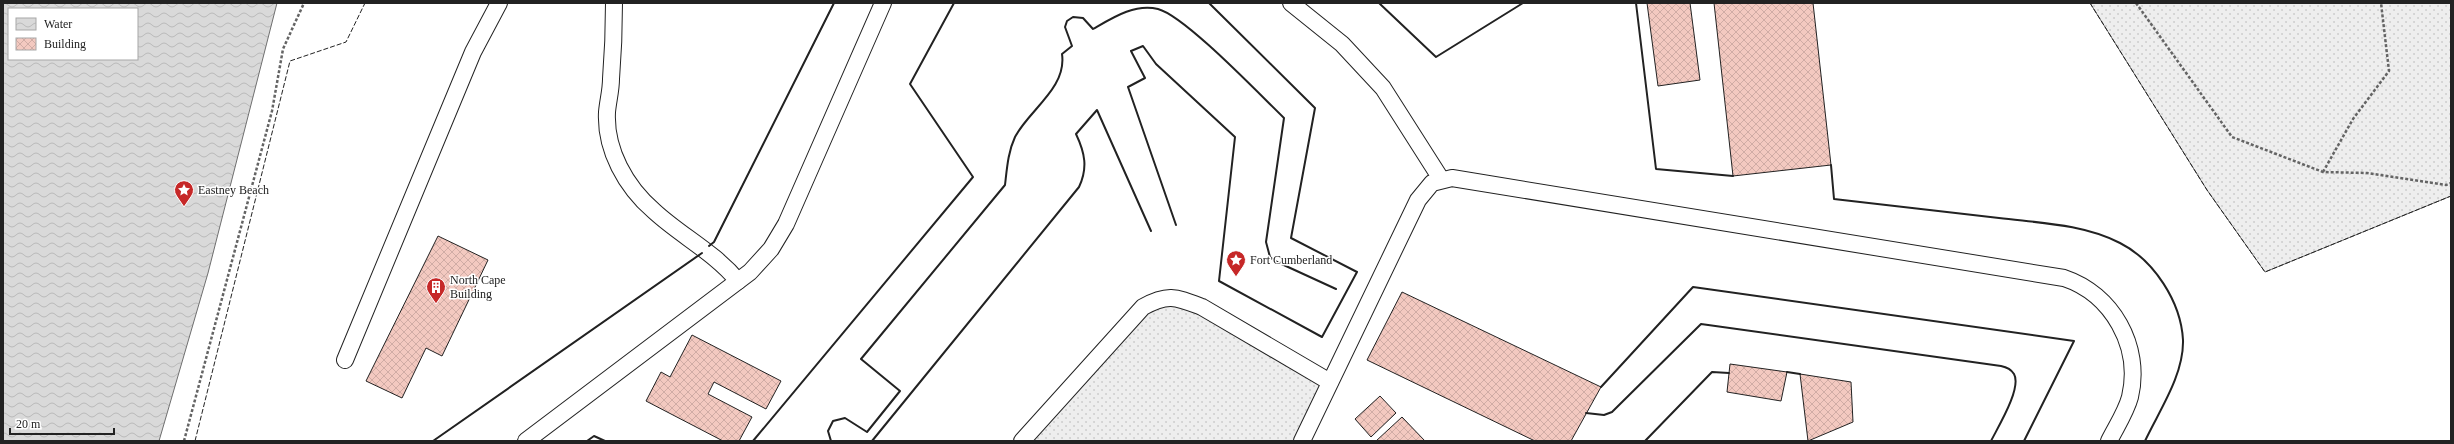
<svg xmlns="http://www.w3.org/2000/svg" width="2454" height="444" viewBox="0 0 2454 444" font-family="'Times New Roman',serif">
<defs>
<pattern id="grass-dots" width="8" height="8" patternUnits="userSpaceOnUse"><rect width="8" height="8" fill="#eee"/><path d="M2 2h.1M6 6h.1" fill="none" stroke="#ccc" stroke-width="1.8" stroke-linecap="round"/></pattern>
<pattern id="water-waves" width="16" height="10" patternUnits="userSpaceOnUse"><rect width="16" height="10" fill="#d9d9d9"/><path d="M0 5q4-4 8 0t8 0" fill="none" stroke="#bababa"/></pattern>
<pattern id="building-cross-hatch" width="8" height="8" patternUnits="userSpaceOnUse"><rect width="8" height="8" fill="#f3c9c0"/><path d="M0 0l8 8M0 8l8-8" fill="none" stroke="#d0aca5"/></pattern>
</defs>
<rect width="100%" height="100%" fill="#fff"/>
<g fill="url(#grass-dots)" stroke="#6f6f6f">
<polygon points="2090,3 2451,3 2451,196 2265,272 2207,190"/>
<polygon points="1166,297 1330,382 1303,441 1022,441 1145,307"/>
</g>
<path fill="url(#water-waves)" stroke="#6f6f6f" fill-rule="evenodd" d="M3,3H277L208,273L159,441H3ZM9,9H137V59H9Z"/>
<g fill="url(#building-cross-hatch)" stroke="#222">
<polygon points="1647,3 1690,3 1700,80 1658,86"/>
<polygon points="1714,3 1813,3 1831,165 1733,176"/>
<polygon points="438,236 488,260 442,356 426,348 402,398 366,381"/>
<polygon points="1402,292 1601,387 1571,441 1535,441 1367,360"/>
<polygon points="692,335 781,381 766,409 714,382 708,394 752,417 739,441 723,441 646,401 661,372 670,377"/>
<polygon points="1730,364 1787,372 1781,401 1727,392"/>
<polygon points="1800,374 1851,382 1853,422 1808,441"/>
<polygon points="1380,396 1396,413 1371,437 1355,419"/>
<polygon points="1402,417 1425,441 1376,441"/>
</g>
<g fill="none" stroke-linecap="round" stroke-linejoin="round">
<defs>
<g id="lane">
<path d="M614,3C614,28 613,54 611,79C611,90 608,101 607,112C605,150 626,187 654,211C681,236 714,252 738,281"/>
<polyline points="1291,3 1342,44 1383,88 1441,179"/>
<polyline points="345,360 473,52 499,3"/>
<polyline points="526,441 750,272 771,249 786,224 883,3"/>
<path d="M1022,441L1143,307C1168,293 1176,297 1202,307L1330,382"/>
<path d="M1302,441L1418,200L1432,183L1452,178L2064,278C2112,294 2142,346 2130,397C2126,412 2116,427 2109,441"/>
</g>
</defs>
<use href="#lane" stroke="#222" stroke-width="18"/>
<g stroke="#646464" stroke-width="2.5" stroke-dasharray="3 2" stroke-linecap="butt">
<polyline points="2136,3 2232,137 2323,172 2367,173 2446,185 2451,183"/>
<polyline points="2323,172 2353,119 2389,71 2381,3"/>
<polyline points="184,441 272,111 283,49 304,3"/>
</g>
<use href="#lane" stroke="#fff" stroke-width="16"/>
<g stroke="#222" stroke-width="1" stroke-dasharray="5 2" stroke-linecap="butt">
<polyline points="2090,3 2207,190 2265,272 2451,196"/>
<polyline points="709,246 714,242 834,3"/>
<polyline points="195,441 290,61 346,42 365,3"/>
<polyline points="433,441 702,253"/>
</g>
<g stroke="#222" stroke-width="2">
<polyline points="1379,3 1436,57 1523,3"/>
<polyline points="1636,3 1656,169 1733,176"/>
<path d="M1831,165L1834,199C1889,205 1944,212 1999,218C2039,223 2083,224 2120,243C2154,260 2181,302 2183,340C2184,375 2159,411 2145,441"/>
<polyline points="1176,225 1128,87 1145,78 1131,51 1143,46 1156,64 1235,137 1219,281 1322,337 1357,272 1291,238 1315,108 1209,3"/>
<polyline points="709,246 714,242 834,3"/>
<polyline points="1787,372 1800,374"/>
<polyline points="1601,387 1693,287 2074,341 2024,441"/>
<path d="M1586,413L1604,415L1612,412L1701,324L2001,366C2006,367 2011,369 2014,374C2022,388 1998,427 1991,441"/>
<polyline points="433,441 702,253"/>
<polyline points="587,441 594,436 605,441"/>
<polyline points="753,441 973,177 910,84 954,3"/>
<path d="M831,441L828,431L833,421L845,418L867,432L900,391L861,359L1005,185C1007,168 1008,152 1015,137C1029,110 1067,88 1062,54L1072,46L1065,27L1067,21L1073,17L1083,18L1093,29C1112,18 1135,3 1158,9C1185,16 1260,95 1284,118L1266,242L1270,257L1275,261L1336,289"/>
<path d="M872,441L1079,187C1088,168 1085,153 1076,134L1097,110L1151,231"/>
<polyline points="1645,441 1712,372 1729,373"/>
</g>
</g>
<defs>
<symbol id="sight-pin" viewBox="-11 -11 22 30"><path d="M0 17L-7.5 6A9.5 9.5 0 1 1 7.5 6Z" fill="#c62828" stroke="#fff"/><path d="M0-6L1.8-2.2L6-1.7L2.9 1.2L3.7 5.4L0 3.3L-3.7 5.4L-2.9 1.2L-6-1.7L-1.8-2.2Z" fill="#fff"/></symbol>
<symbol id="building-pin" viewBox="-11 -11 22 30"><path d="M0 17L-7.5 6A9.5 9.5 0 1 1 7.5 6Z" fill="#c62828" stroke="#fff"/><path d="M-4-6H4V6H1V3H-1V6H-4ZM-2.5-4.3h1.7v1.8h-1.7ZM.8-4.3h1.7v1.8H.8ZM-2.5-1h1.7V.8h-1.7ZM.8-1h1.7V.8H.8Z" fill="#fff"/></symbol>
</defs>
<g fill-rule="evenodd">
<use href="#sight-pin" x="173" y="179" width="22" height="30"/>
<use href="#sight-pin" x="1225" y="249" width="22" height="30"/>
<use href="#building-pin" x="425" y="276" width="22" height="30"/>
</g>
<g text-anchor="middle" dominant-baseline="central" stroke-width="3" stroke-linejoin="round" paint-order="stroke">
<g font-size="12" fill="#222" stroke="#fff" text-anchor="start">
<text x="198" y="190">Eastney Beach</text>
<text x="1250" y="260">Fort Cumberland</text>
<text x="450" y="280">North Cape<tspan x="450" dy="14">Building</tspan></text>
</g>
</g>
<rect width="2454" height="444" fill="none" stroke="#222222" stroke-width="8"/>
<rect x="8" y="8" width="130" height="52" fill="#ffffff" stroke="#a7a7a7"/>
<rect x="16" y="18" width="20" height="12" fill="url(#water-waves)" stroke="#a7a7a7"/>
<text x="44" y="28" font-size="12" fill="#222222">Water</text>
<rect x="16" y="38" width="20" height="12" fill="url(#building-cross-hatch)" stroke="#a7a7a7"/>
<text x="44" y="48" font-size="12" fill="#222222">Building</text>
<path d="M10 428v6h104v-6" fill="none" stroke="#222222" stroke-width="2"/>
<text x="16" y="428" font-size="12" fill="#222222" stroke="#ffffff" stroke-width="3" paint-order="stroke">20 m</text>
</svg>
